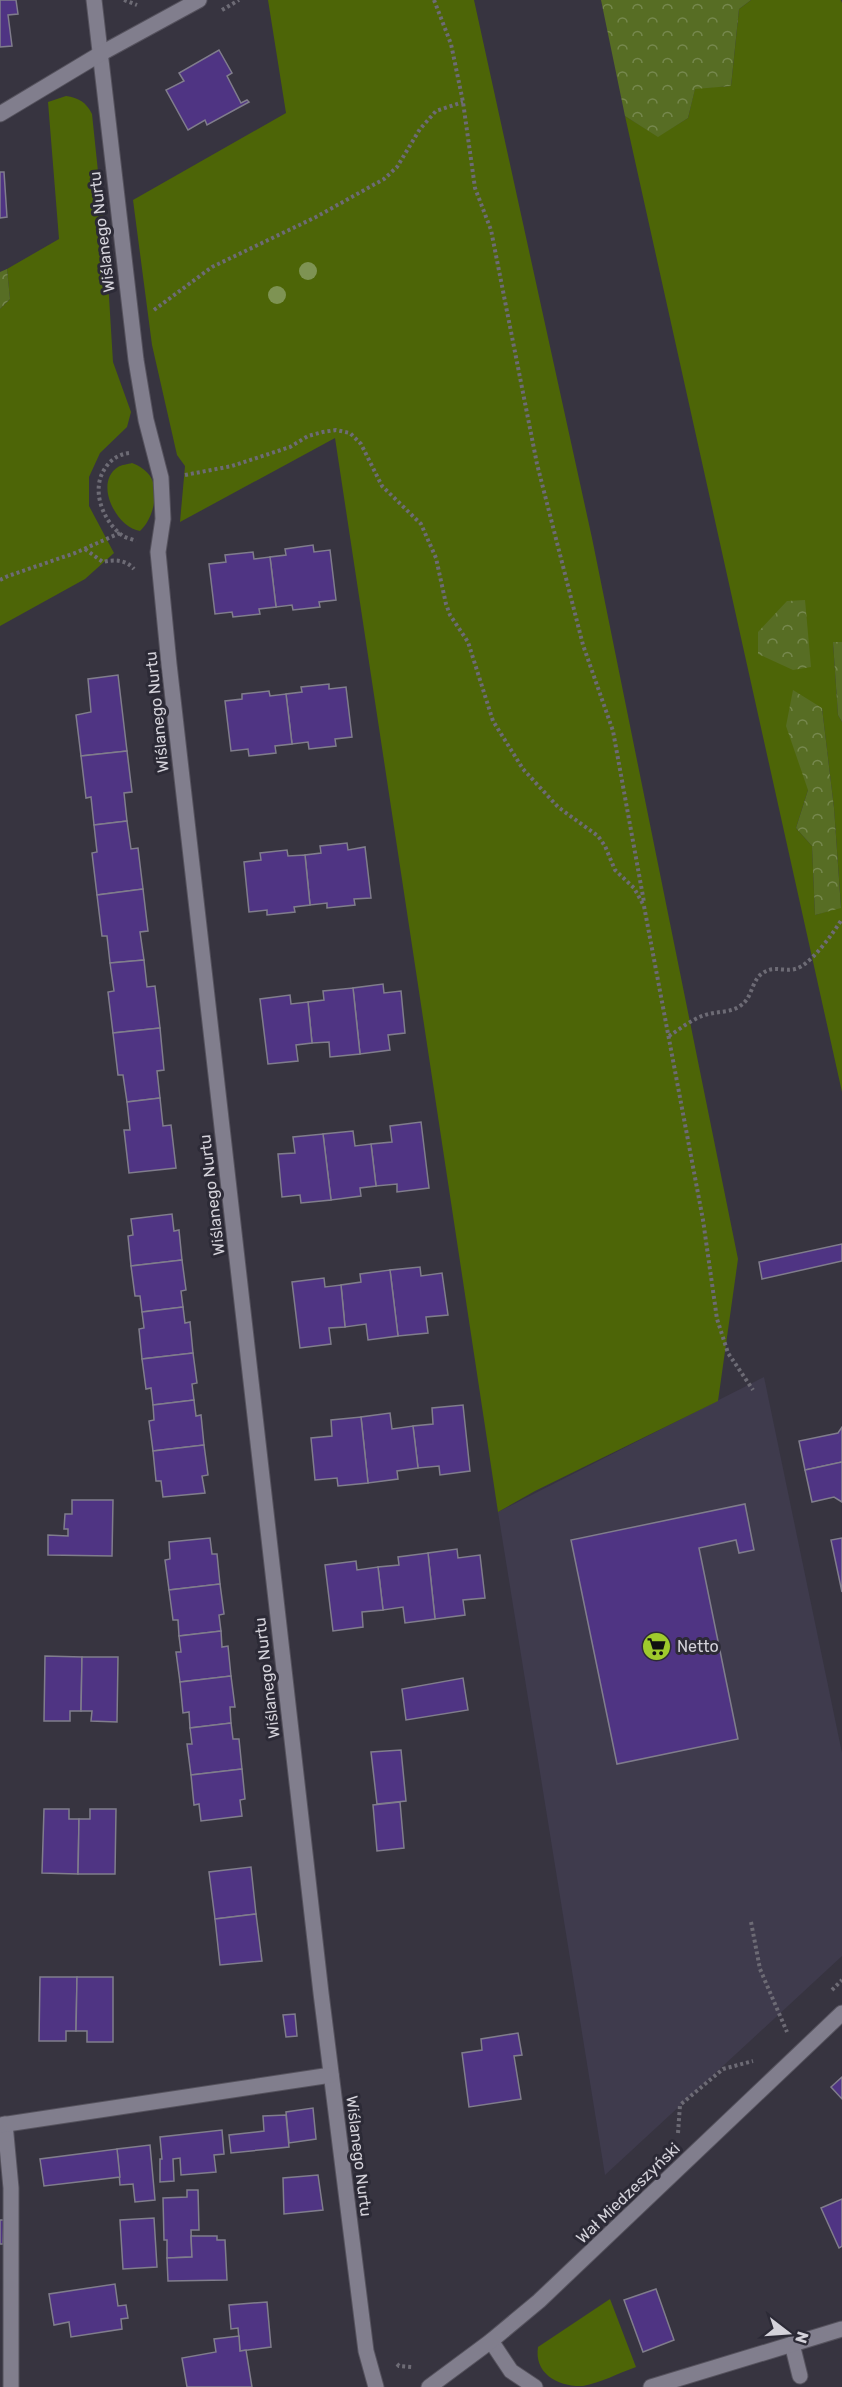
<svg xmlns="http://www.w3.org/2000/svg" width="842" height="2387" viewBox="0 0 842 2387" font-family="Rubik,sans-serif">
<defs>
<pattern id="forest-crowns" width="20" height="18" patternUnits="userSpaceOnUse" patternTransform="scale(1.5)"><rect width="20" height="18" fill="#576d24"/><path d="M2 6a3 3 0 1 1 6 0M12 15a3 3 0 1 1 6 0" fill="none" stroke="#76884e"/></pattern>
</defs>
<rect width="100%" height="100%" fill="#373440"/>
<polygon fill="#3f3b4d" points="764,1377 842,1753 842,1956 605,2175 498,1512"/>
<g fill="#4d6507" fill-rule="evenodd">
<polygon points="268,0 474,0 592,538 738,1259 718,1401 535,1491 498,1512 335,438 180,522 185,466 177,455 152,345 133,200 286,113"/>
<path d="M751,0H841L842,3V642H833L838,715L842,722V1092L625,116L658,136L688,118L695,88L731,86L739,9ZM822,708L834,808L841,907L815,915L812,846L796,828L808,790Z"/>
<path d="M66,96C79,98 86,102 92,114L106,248L113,362L131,412L127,427L100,453L89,477V506L114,553L85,579L0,626V309L10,299L7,269L59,239L48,102Z"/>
<path d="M132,463C140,466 150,472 153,482C158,498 152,520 140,531C117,528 93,483 118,467C121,465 128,464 132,463Z"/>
<path d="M610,2299L636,2367C619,2373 600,2383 583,2386C557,2387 534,2373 538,2347Z"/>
</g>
<g fill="url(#forest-crowns)">
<polygon points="601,0 751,0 739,9 731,86 695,89 688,118 658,137 625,116"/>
<polygon points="7,269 10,299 0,309 0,272"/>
<polygon points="805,600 811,667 793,670 758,654 758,632 787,601"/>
<polygon points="833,642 842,642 842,722 838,715"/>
<polygon points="793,690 822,708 834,808 841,908 815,915 812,846 796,828 808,790 786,726"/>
</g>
<g fill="#4f3483" stroke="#807d8c" stroke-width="1.5">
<polygon points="0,0 16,0 18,14 8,15 12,46 0,47"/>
<polygon points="219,50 232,73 227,76 241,103 247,100 249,102 207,125 205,120 188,130 166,90 184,81 179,73"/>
<polygon points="0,172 4,172 7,217 0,218"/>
<polygon points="313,545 314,552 330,550 336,600 319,602 320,607 293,610 292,605 276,607 270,557 286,555 285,549"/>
<polygon points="253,552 254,559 270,557 276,607 259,609 260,614 233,617 232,612 215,614 209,564 226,562 225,555"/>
<polygon points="118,675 127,751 81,756 76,715 91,712 88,679"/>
<polygon points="329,684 329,689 346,687 352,737 335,739 336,746 309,749 308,742 292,744 286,694 302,692 301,687"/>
<polygon points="269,691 270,696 286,694 292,744 275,746 276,753 249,756 248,749 231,751 225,701 242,699 242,694"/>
<polygon points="127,751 132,792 124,793 127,821 94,825 91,797 86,798 81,756"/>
<polygon points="127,821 131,849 138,848 143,889 97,895 92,853 97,852 94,825"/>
<polygon points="347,843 348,850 365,847 371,898 354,899 355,905 327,908 327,903 310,905 305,855 321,853 320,846"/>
<polygon points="287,850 288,856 305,855 310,905 294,907 295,912 267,915 267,910 249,912 244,862 261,860 260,853"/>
<polygon points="143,889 148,931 140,932 144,960 110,963 107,936 102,936 97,895"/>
<polygon points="144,960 147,987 155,986 160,1028 113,1033 108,992 114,991 110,963"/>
<polygon points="383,984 384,993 401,991 405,1033 388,1035 390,1050 360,1054 353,988"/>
<polygon points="353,988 360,1054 330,1057 329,1042 312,1043 308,1002 324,1000 323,991"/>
<polygon points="290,995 291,1004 308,1002 312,1043 296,1045 298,1061 268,1064 260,999"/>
<polygon points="160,1028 164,1070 157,1071 160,1098 127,1102 123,1075 118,1075 113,1033"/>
<polygon points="160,1098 163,1126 171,1125 176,1168 129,1173 124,1130 130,1130 127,1102"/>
<polygon points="421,1122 429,1188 397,1192 397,1184 376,1186 371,1144 392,1142 390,1126"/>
<polygon points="353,1131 355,1146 371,1144 376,1186 360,1188 361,1196 331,1200 323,1134"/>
<polygon points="323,1134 331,1200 301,1203 300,1195 282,1197 278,1154 295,1153 293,1137"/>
<polygon points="172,1214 174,1231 179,1230 182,1260 131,1266 128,1236 133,1235 131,1219"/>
<polygon points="842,1244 842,1261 762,1279 759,1262"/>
<polygon points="182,1260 186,1290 181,1291 183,1307 142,1312 140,1296 135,1296 131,1266"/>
<polygon points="420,1267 421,1276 442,1273 448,1315 426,1317 428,1333 398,1336 390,1270"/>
<polygon points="390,1270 398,1336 368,1340 366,1324 345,1327 341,1285 361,1282 360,1274"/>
<polygon points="324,1278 325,1287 341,1285 345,1327 329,1328 331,1344 300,1348 292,1282"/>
<polygon points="183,1307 185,1323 190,1322 193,1353 142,1359 139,1329 144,1328 142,1312"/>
<polygon points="193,1353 197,1383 192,1384 194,1400 153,1405 151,1388 146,1389 142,1359"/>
<polygon points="194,1400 196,1416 201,1415 204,1445 153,1451 149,1421 154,1420 153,1405"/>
<polygon points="463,1405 470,1471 440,1475 439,1466 418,1468 413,1426 433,1424 432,1408"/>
<polygon points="390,1413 392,1429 413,1426 418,1468 397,1471 398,1479 368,1483 361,1417"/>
<polygon points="361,1417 368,1483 338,1486 337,1478 315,1480 311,1438 332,1436 331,1420"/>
<polygon points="842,1427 842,1462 805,1470 799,1441 838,1433"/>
<polygon points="204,1445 208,1475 202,1476 205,1493 163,1497 161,1481 156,1481 153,1451"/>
<polygon points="842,1462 842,1502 834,1497 812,1502 805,1470"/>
<polygon points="72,1500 113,1500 112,1556 48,1555 48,1535 68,1536 68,1529 64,1529 65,1514 72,1514"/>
<polygon points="745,1504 754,1550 739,1553 736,1540 699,1548 738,1739 617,1764 571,1540"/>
<polygon points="210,1538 212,1554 217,1554 220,1584 169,1590 165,1560 170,1559 169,1542"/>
<polygon points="842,1538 842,1592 831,1540"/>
<polygon points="457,1549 458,1558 480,1555 485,1598 463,1600 465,1615 435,1619 428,1553"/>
<polygon points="428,1553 435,1619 405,1623 403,1607 383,1610 378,1567 399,1565 398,1557"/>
<polygon points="356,1561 357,1570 378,1567 383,1610 362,1612 363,1627 333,1631 325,1565"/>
<polygon points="220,1584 224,1614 219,1615 221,1631 179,1636 178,1620 173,1620 169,1590"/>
<polygon points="221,1631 222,1647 228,1646 231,1676 180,1682 176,1652 181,1652 179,1636"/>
<polygon points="45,1656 82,1657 81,1711 70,1711 70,1721 44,1721"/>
<polygon points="82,1657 118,1657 117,1722 91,1721 92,1711 81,1711"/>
<polygon points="231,1676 235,1707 230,1707 231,1723 190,1728 189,1712 183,1713 180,1682"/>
<polygon points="463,1678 468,1710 406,1720 402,1689"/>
<polygon points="231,1723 233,1739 239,1739 242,1769 191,1775 187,1744 192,1744 190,1728"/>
<polygon points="401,1750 406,1801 377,1804 371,1752"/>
<polygon points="242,1769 245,1799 240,1800 242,1816 201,1821 199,1804 194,1805 191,1775"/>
<polygon points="400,1802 404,1848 377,1851 373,1805"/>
<polygon points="44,1809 69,1809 69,1819 79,1819 78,1874 42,1873"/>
<polygon points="90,1809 116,1809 115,1874 78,1874 79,1819 90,1819"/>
<polygon points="251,1867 256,1914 215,1919 209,1872"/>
<polygon points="256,1914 262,1961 220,1965 215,1919"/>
<polygon points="40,1977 77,1977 76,2031 66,2031 66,2041 39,2041"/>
<polygon points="77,1977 113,1977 113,2042 87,2042 87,2031 76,2031"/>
<polygon points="295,2014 297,2036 286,2037 283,2015"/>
<polygon points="518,2033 522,2055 514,2056 521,2099 469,2107 462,2053 482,2050 481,2039"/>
<polygon points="842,2077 842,2099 831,2087"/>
<polygon points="313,2108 316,2139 289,2143 286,2112"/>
<polygon points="286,2115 289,2147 231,2153 229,2135 264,2131 263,2116"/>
<polygon points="222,2130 224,2154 214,2155 216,2172 181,2175 180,2158 173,2159 174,2181 160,2182 160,2159 162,2159 160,2137"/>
<polygon points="150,2145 155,2200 135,2202 133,2184 120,2185 117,2149"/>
<polygon points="117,2149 120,2177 44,2186 40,2159"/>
<polygon points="318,2175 323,2210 284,2214 283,2178"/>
<polygon points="187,2190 198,2190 199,2230 191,2230 192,2257 167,2258 167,2240 164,2240 163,2198 187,2197"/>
<polygon points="842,2199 842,2246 839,2248 821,2208"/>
<polygon points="154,2218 157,2267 123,2269 120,2220"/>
<polygon points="0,2220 4,2220 3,2244 0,2244"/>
<polygon points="191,2236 217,2236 217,2240 225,2240 227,2280 168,2281 167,2258 192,2257"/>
<polygon points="115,2284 118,2306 126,2305 128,2318 121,2319 122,2329 71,2337 69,2322 54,2325 49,2294"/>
<polygon points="656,2289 674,2340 643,2352 624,2300"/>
<polygon points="267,2302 271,2347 240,2351 238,2328 231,2329 229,2305"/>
<polygon points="239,2336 240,2351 246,2350 252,2387 187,2387 182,2358 216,2352 214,2339"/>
</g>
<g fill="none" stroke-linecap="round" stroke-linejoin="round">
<defs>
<g id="service">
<polyline points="5,2124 11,2188 11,2387"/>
<polyline points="792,2344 800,2376"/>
</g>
<g id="minor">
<polyline points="94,0 136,360 146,420 161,478 163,519 158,552 169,664 321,1993 366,2351 376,2387"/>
<polyline points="0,114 100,54 199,0"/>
<polyline points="0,2125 331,2075"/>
<polyline points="491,2341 511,2371 535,2387"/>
<polyline points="651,2387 842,2329"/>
</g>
<polyline id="secondary" points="429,2387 491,2341 539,2301 842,2013"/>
</defs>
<use href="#service" stroke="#55525d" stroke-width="17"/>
<use href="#minor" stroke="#55525d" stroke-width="17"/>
<use href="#secondary" stroke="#55525d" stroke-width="17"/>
<g stroke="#6d6b75" stroke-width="4" stroke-dasharray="3 3" stroke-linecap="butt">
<polyline points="124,0 137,5"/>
<polyline points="434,0 451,44 463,102 475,188 491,230 537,464 583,645 613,731 644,902"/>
<polyline points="222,10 239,0"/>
<polyline points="154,310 212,267 316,217 384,179 397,167 420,129 436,111 463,102"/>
<path d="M129,453C120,454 111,459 106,467C90,488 102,521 123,536C126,538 132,539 136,541"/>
<polyline points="185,475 232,466 290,447 308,436 323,432 336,430 350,433 361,444 382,486 421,524 436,558 446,604 450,615 468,642 493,721 523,769 558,807 598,836 605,846 615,870 634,888 644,906 703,1220 717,1319 728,1353 753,1390"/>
<path d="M85,549L103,562C115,559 126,560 134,569"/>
<polyline points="0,580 8,576 75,553 120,533"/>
<path d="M669,1036C680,1029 692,1019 705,1015C717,1011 730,1013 740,1006C753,998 751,980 763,973C774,965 783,972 795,969C810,966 834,932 842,919"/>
<polyline points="751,1922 760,1969 787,2032"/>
<polyline points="832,1990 842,1980"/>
<polyline points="678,2133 680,2105 723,2069 753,2061"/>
<polyline points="397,2364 399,2366 412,2367"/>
</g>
<use href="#service" stroke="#817e8d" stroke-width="15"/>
<use href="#minor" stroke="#817e8d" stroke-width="15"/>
<use href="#secondary" stroke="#817e8d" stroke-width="15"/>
</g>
<g fill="#7e9353">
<circle cx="308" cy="271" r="9"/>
<circle cx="277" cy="295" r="9"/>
</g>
<defs>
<symbol id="supermarket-disc" viewBox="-11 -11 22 22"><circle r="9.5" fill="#9fca2d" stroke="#2c2a36"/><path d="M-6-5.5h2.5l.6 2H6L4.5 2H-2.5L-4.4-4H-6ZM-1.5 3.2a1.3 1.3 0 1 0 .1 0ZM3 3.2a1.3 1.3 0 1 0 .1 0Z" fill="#111"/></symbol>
</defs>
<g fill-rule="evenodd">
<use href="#supermarket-disc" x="640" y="1630" width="33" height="33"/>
</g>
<g text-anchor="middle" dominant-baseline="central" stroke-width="6" stroke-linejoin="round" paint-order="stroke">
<g font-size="16" fill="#d4d2da" stroke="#2c2a36">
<text transform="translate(102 232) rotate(-97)">Wiślanego Nurtu</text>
<text transform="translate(157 712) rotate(-96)">Wiślanego Nurtu</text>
<text transform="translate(212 1195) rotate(-97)">Wiślanego Nurtu</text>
<text transform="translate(267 1678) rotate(-97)">Wiślanego Nurtu</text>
<text transform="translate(359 2156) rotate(83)">Wiślanego Nurtu</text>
<text transform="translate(628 2193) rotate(-44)">Wał Miedzeszyński</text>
</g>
<g font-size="16" fill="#d4d2da" stroke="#2c2a36" text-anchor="start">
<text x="677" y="1646">Netto</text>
</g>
</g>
<g transform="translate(788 2333) rotate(107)" stroke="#2c2a36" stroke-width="4.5" paint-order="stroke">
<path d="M0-4.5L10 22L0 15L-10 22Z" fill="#d4d2da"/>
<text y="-9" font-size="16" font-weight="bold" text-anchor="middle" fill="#d4d2da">N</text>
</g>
</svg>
